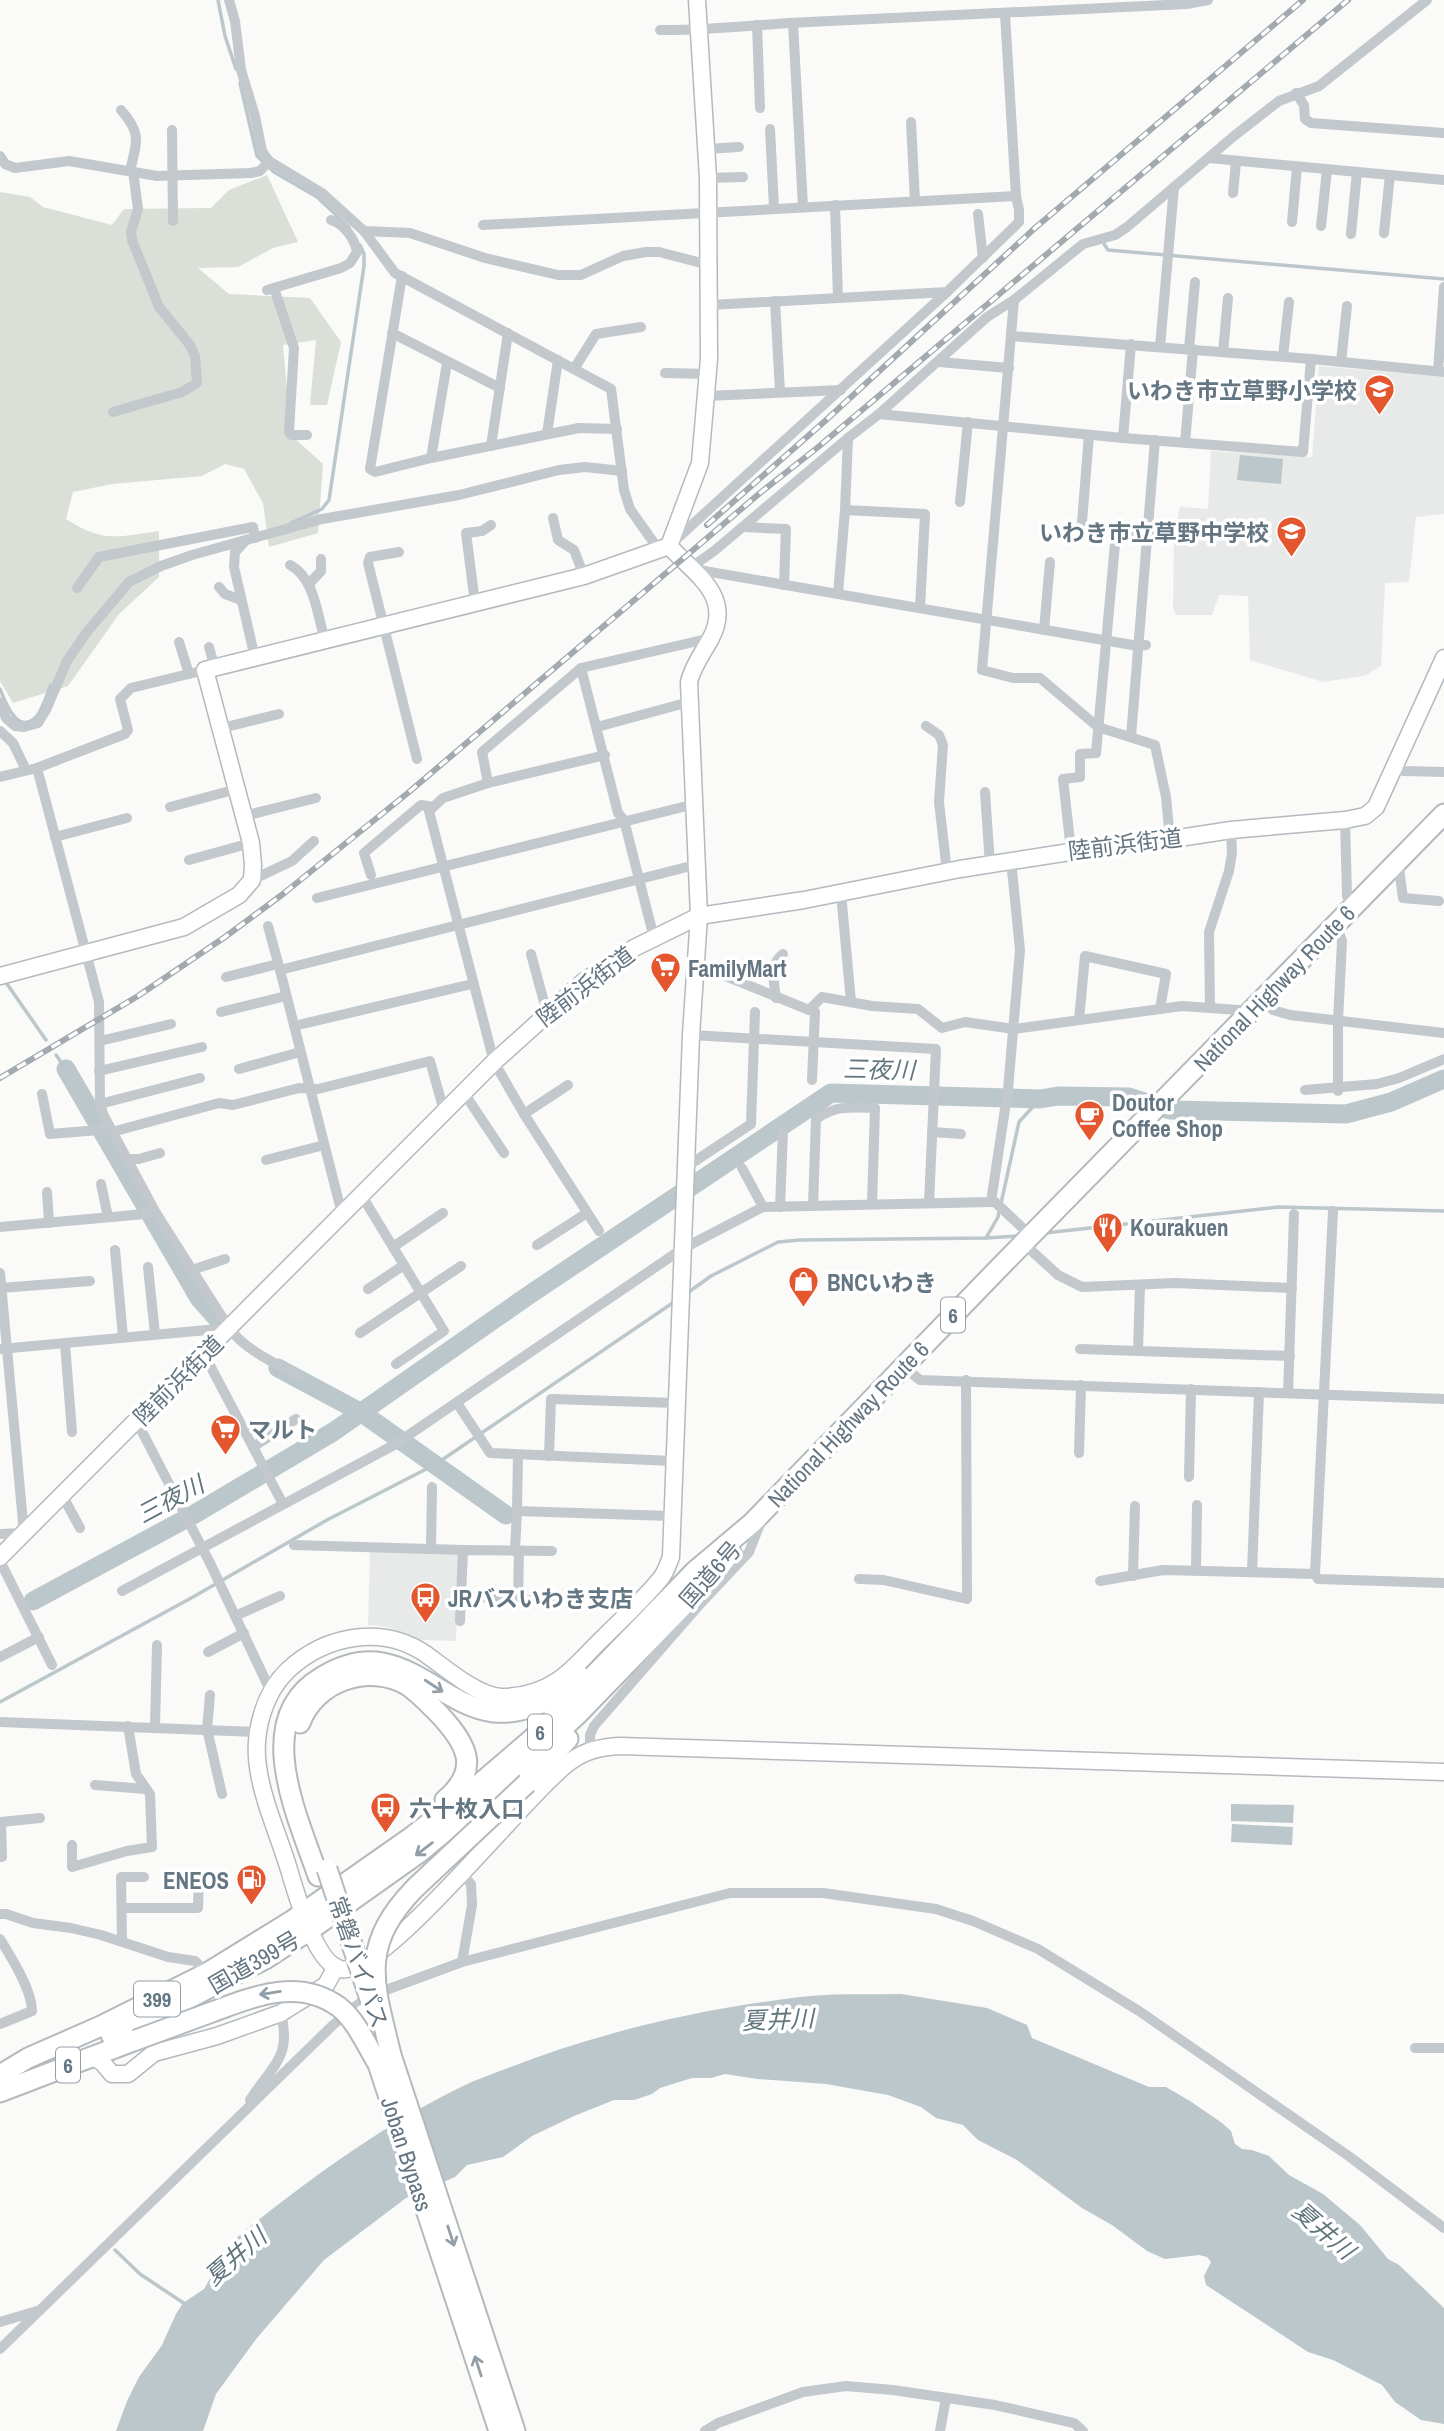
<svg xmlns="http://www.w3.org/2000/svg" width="1444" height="2431" viewBox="0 0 1444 2431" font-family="'Archivo Narrow','Noto Sans JP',sans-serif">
<rect width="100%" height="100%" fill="#fafaf8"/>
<g fill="#e8e9e9">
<polygon points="1319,366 1444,377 1444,514 1416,517 1409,582 1385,583 1381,666 1364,676 1323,682 1250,660 1248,596 1219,595 1212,615 1176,615 1173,608 1174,535 1180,507 1208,509 1211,451 1312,457"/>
<polygon points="370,1550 459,1553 456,1641 421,1640 387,1627 368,1625"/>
</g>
<path fill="#dadfd7" d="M267,175L298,242L273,248L238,267L198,268L229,294L310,298L341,342L327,405H310L316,340L283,345L291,435L323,464L318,533L269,547L263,503L244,469L225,464L202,476L112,484L73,492L66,519C103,543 117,537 159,531V577L119,614L68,686L13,703L0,681V192L30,197L43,207L112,225L124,209L211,208L229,190Z"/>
<g fill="#bbc7cb">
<polygon points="1240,455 1283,459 1281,484 1237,480"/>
<polygon points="1231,1804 1294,1805 1293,1823 1231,1821"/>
<polygon points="1232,1824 1293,1827 1292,1845 1231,1842"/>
<path d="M901,1994L987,2008L1027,2025L1032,2038L1149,2087H1166L1190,2101L1222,2123L1231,2131L1235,2144L1242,2149L1252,2150L1269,2156L1289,2175L1323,2194L1360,2225L1388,2259L1399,2265L1444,2308V2424L1421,2420L1395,2402L1382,2385L1333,2360L1308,2352L1206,2285L1204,2276L1211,2262L1207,2257L1199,2255L1165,2259L1147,2251L1112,2225L1082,2208L1017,2160L978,2140L963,2125L936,2118L921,2107L888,2095L826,2084L757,2079L725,2074L711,2078H692L660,2088L652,2094L634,2100H614L574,2116L532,2136L503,2157L467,2165L455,2177L406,2198L324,2260L257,2338L216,2394L203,2431H116L127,2401L139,2377L162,2345L176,2314L183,2303L204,2289L220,2261L233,2251L235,2239C306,2181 381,2126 463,2086C477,2079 493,2074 508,2068C600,2032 701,2009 800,1997C833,1993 867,1995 901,1994Z"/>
</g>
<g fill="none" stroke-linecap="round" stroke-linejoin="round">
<g stroke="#bbc7cb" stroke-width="3.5">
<polyline points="218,0 225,36 236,69"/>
<polyline points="240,83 257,156 274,172 317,197 349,227"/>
<polyline points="1104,244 1108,250 1444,279"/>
<polyline points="291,523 322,509 329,500 364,266 364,254 360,245"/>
<path d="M0,689C5,702 18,737 37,716C43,708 47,694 51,685"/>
<polyline points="5,981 46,1040"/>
<polyline points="56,1055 66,1069"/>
<polyline points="1045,1233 1278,1207 1444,1211"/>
<polyline points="986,1238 1020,1236"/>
<polyline points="686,1294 711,1276 778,1242 800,1240 986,1238 998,1217 1019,1122 1040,1099"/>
<polyline points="0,1702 193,1597 327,1520 436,1464 677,1300"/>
<polyline points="115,2250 140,2274 185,2304"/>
</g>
<g stroke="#bbc7cb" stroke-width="19">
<polyline points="66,1069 199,1298 221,1323"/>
<polyline points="278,1368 362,1413 506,1515"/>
<polyline points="33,1601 193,1515 333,1432 529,1295 831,1093 1040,1099 1058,1096 1129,1097 1170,1110 1346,1114 1391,1102 1444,1079"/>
</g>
<defs>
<g id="secondary">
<path d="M697,0L708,178L709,359L700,463L669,546C695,574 733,596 711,638C703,653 693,665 689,682L699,916L691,1035L671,1557C668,1564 666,1572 661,1578C644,1599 623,1618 604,1637C589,1651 574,1670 557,1681C540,1692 522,1697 502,1697C479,1697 445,1668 427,1655C383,1624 326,1635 288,1670C263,1694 253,1734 258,1767C263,1803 280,1838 290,1873C297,1896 315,1962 340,1969C382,1980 529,1790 571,1761C586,1750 602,1747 620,1746L1444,1772"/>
<polyline points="0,976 184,927 239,895 252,880 253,865 251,843 205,670 584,576 669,546"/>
<polyline points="0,1557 494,1062 583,982 634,948 699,916 804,900 960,869 1121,844 1147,843 1231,830 1345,820 1365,816 1376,807 1444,658"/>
<path d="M86,2058C102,2058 102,2063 112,2074H128L154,2053L217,2036L281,2013L326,1985L336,1967"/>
</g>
<g id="highway">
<path d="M300,1723C315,1681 369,1663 407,1685C419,1693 429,1704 439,1714C466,1743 482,1769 445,1800"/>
<polyline points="527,1783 568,1739"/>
<path d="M318,1876C298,1817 250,1719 322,1677C340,1666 362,1659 383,1663C424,1671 453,1707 494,1712C527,1715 557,1698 580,1676"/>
<polyline points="364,2014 378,2064 499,2431"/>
<polyline points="111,2035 166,2010 265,1959 310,1930 420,1852 508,1779 579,1713 713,1575 731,1552"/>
<polyline points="391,2055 515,2431"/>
<polyline points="0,2075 28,2058 101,2026 207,1973 293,1920 410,1838 476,1787 532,1739 695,1571 752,1523 1001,1266 1444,814"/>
<polyline points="0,2092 136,2040"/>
</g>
</defs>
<use href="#secondary" stroke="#b3babf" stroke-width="19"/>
<use href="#highway" stroke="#b4b9bd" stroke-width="23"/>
<g stroke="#c3c8cc" stroke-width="10">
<polyline points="229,0 235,21 241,70 255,116 262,151 269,161 322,193 364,231 410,233 485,258 558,275 581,275 623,256 646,252 659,252 709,265"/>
<polyline points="793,23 803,207"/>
<polyline points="757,25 760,108"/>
<path d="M660,30C710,31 759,24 809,22C935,17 1061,11 1187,4L1208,0"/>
<polyline points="1296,93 1304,105 1305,119 1311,123 1444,133"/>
<path d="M121,110C142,134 137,141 130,171"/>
<polyline points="911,122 915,201"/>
<polyline points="770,129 774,208"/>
<polyline points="172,130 173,221"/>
<polyline points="706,149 739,147"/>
<polyline points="0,156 5,164 15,168 69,161 157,176 251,173 260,171 269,161"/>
<polyline points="1209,158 1444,180"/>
<polyline points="708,178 743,177"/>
<polyline points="1233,193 1236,162"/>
<polyline points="835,205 838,298"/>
<polyline points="978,214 983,258"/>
<polyline points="1292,222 1297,167"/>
<polyline points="483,225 1016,196"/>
<polyline points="1321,226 1327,170"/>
<polyline points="364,231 395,273 611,389 624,490 630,509 659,550"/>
<polyline points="1384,233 1390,175"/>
<polyline points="1351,234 1357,172"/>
<polyline points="402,276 370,469 375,472 431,458 579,428 617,429"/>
<polyline points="274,288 294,348 289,431 291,435 307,435"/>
<path d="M267,290L341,268L350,263L357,252C355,239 344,224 331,220"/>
<polyline points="1014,300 982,670 1013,678 1040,678 1098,727 1155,745 1166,797 1170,839"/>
<polyline points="775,301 780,392"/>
<polyline points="710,305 947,292 1019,222 1019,210 1016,196 1005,14"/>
<polyline points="392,333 500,388"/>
<polyline points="1011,336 1311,359 1444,372"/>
<polyline points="1160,347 1174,187"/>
<polyline points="1189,349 1195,282"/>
<polyline points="1223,352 1228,298"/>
<polyline points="1283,356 1289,302"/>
<polyline points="939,362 1009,368"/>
<polyline points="1341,362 1347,306"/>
<polyline points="574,369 596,334 641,327"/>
<polyline points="1438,371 1444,287"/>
<polyline points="665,373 708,374"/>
<polyline points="706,396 841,390"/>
<polyline points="113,412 182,392 197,383 195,356 190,345 159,307 132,240 131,232 138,209 133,171"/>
<polyline points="879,414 1123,438 1303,452 1311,359"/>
<polyline points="547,434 558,360"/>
<polyline points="1123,438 1131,344"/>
<polyline points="1185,443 1193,349"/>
<polyline points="491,446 508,333"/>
<polyline points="431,458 447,363"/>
<polyline points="960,502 968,422"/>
<polyline points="845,510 925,514 920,608"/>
<polyline points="553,518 558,540 574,550 584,576"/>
<polyline points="1082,522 1089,435"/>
<polyline points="743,527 786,529 784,585"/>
<polyline points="246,540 235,552 234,567 255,658"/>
<polyline points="670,545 947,292"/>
<polyline points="399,552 370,557 368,563 417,759"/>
<path d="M290,565C315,578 317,615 325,640"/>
<polyline points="690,568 714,551 848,438 879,414 987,317 1014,300 1083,244 1115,235 1127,227 1234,136 1279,101 1319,86 1427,0"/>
<polyline points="693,569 1138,646 1146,645"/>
<polyline points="309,584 321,571 321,559"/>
<polyline points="219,587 225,594 241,600"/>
<polyline points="77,588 99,557 253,527 255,538"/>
<polyline points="838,594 845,510 848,438"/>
<polyline points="475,603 466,533 482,531 491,525"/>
<polyline points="1044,630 1050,562"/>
<polyline points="179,642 189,674"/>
<polyline points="209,647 215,668"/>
<polyline points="581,668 618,813 624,820 654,938"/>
<polyline points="0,702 6,718 15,726 24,727 38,723 46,710 67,661 86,633 129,582 161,566 192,555 322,519 459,495 559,470 585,467 622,471"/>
<polyline points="926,726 939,735 943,745 939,802 947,872"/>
<polyline points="597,727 689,702"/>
<polyline points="222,728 279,714"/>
<polyline points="0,731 13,743 26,770"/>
<polyline points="1131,737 1155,440"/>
<path d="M37,768L99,1002L100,1104L103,1114L156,1213L229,1328C245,1350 275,1363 299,1376"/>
<polyline points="1395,768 1404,771 1444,772"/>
<polyline points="0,777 37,768 125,734 128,730 120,699 131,688 205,670"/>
<polyline points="488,783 482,752 581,668 711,638"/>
<polyline points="985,792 990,865"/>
<polyline points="170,807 237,789"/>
<polyline points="244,816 316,798"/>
<polyline points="1345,820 1347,896 1354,907"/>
<polyline points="55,837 127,818"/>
<polyline points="1071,850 1063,779 1080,777 1080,754 1096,753 1116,533 1178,536"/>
<polyline points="189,860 251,843"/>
<polyline points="1398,861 1403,898 1439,901"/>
<polyline points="371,875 364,853 421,805 433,807"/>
<polyline points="252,880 292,861 314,841"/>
<polyline points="841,893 851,1002"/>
<polyline points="317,898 695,804"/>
<polyline points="1336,924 1342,941 1338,1021 1338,1091"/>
<polyline points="268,926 280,970"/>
<polyline points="531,954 547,1013"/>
<polyline points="696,964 809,1010 822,997 872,1006 918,1009 942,1028 965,1022 1014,1029 1182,1006 1252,1011"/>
<polyline points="226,977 278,964"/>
<path d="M776,998C774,983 769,964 783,954"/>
<polyline points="1263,1000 1273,1010 1290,1015 1444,1033"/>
<polyline points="1210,1008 1209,932 1229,871 1232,853 1231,830"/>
<polyline points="221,1012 286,996"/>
<polyline points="1079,1020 1085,956 1166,974 1160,1009"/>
<polyline points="294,1026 472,984"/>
<polyline points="691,1035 936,1049 929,1203"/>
<polyline points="100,1041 171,1024"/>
<polyline points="239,1069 300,1052"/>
<polyline points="99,1071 202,1047"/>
<polyline points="812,1080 815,1012"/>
<polyline points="1305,1090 1377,1084 1399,1078 1444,1059"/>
<polyline points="464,1093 504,1153"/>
<polyline points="42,1094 50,1134 99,1130 109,1126"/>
<polyline points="100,1104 200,1078"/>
<polyline points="524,1114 568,1085"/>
<polyline points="112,1132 219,1103 233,1105 299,1088 318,1089 430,1061 444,1111"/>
<polyline points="932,1132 961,1134"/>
<polyline points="127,1159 139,1159 160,1153"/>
<polyline points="266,1160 324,1145"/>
<polyline points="686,1167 751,1124 755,1012"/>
<polyline points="742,1168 763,1207"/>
<polyline points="101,1184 108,1217"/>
<polyline points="47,1192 49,1223"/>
<polyline points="362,1196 444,1331 396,1364"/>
<polyline points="991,1202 1008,1089 1020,950 1011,860"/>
<path d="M813,1206L816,1119C836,1105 852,1107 875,1108L872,1204"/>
<polyline points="780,1207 783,1131"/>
<polyline points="342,1214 280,970 699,864"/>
<polyline points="0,1227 156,1213"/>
<polyline points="599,1231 524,1114 494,1062 429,811 443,798 488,783 605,755"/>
<polyline points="1023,1243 1058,1275 1082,1287 1175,1283 1292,1288"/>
<polyline points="537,1245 587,1213"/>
<polyline points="393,1247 443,1213"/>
<polyline points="115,1250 123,1337"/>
<polyline points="148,1267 155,1334"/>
<polyline points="192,1270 225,1259"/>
<polyline points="0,1273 24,1533 0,1534"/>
<polyline points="1,1288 90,1281"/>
<polyline points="368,1289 404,1265"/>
<polyline points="360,1333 461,1266"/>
<polyline points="65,1344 72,1432"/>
<polyline points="0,1349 229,1328"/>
<polyline points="1080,1349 1290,1356"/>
<polyline points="1138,1350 1140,1286"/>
<polyline points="204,1354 283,1504"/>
<polyline points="904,1367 920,1380 1444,1399"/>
<polyline points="1288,1393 1294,1214"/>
<polyline points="457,1403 490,1453 673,1461"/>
<polyline points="137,1422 210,1563 271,1692"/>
<polyline points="253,1447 296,1419"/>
<polyline points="1079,1453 1081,1385"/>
<polyline points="518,1455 517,1511 670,1516"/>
<polyline points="549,1456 551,1399 676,1403"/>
<polyline points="1189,1477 1191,1389"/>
<polyline points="62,1495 80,1528"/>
<polyline points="294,1545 463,1550"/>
<polyline points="431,1549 432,1487"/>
<polyline points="515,1551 517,1511"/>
<polyline points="0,1561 52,1665"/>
<polyline points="1196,1570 1197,1505"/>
<polyline points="1252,1572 1259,1392"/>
<polyline points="1315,1574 1333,1211"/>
<polyline points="1133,1576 1135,1506"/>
<polyline points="859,1579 884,1580 967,1599 966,1380"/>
<polyline points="1100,1581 1163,1570 1315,1574 1318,1579 1444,1583"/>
<polyline points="122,1591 394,1445 682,1249 763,1207 991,1202 995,1202 1031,1236"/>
<polyline points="461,1596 550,1601"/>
<polyline points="518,1599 519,1551"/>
<polyline points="235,1616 280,1596"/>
<polyline points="460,1621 463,1550 552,1551"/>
<polyline points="208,1652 244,1633"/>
<polyline points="0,1657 39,1637"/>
<polyline points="210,1695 207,1729 222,1794"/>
<polyline points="0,1722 257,1732"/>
<polyline points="155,1727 157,1645"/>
<polyline points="590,1751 590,1735 594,1726 701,1603 749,1552 762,1519"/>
<polyline points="95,1785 146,1789"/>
<polyline points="72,1845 72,1867 127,1851 152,1847 150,1794 136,1774 128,1726"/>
<polyline points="0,1857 2,1857 1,1822 40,1818"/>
<polyline points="461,1873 471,1884 472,1905 462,1962"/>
<polyline points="122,1908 198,1908 199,1876"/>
<polyline points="0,1914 6,1914 33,1923 71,1928 101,1935 168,1957 195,1961 207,1973"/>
<path d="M0,1939C11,1957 32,1990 32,2011L0,2024"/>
<polyline points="122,1941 121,1877 144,1877"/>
<polyline points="1415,2048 1444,2048"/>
<path d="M250,2100C272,2065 292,2059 281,2013"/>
<polyline points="0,2322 37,2311"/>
<polyline points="0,2349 333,2025 367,1997 462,1962 730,1893 823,1893 936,1909 973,1921 1038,1949 1139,2011 1350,2157 1444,2228"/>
<polyline points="705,2431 718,2423 803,2392 846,2386 893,2390 995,2405 1074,2423 1083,2431"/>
<polyline points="940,2431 946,2398"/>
</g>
<use href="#secondary" stroke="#fff" stroke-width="16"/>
<use href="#highway" stroke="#fff" stroke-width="19"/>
<defs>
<g id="rail">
<polyline points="707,525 825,421 1035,228 1303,0"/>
<polyline points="0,1078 138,996 225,937 283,894 409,792 760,493 817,448 1348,0"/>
</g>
</defs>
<use href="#rail" stroke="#a2aab0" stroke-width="6"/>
<use href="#rail" stroke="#fff" stroke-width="3.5" stroke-dasharray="10" stroke-linecap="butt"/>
<defs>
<g id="highway-bridge">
<polyline points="327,1869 371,2002"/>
<path d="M136,2040C161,2031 187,2021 212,2012C253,1997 298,1977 339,2007C356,2020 367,2046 378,2064"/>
<path d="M391,2055C374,1983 358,1947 415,1888L527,1783"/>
</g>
</defs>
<use href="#highway-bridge" stroke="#b4b9bd" stroke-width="23" stroke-linecap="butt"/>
<use href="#highway-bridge" stroke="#fff" stroke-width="19"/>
</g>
<defs><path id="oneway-shaft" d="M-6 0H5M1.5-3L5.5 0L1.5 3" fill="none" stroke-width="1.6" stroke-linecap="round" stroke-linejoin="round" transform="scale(1.75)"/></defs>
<g stroke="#939fa8">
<use href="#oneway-shaft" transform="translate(434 1686) rotate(33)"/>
<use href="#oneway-shaft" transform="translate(424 1849) rotate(143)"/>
<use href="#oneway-shaft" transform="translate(270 1993) rotate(171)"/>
<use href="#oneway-shaft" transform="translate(451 2236) rotate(72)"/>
<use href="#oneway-shaft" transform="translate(478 2366) rotate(-108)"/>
</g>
<defs>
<symbol id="school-pin" viewBox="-11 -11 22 30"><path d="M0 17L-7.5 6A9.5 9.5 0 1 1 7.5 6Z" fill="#e4572e" stroke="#fff"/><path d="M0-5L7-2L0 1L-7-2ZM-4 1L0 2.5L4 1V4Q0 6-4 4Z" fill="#fff"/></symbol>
<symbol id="supermarket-pin" viewBox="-11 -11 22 30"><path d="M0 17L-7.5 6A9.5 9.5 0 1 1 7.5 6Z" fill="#e4572e" stroke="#fff"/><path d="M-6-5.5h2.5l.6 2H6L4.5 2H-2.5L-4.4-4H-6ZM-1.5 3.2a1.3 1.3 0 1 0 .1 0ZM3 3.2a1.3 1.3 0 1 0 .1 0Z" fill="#fff"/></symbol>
<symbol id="cafe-pin" viewBox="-11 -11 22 30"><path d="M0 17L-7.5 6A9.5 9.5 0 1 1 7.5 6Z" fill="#e4572e" stroke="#fff"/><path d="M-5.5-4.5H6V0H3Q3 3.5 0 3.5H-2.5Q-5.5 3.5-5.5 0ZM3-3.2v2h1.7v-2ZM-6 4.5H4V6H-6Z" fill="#fff"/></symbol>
<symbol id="restaurant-pin" viewBox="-11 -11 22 30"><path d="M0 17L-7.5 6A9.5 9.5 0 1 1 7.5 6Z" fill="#e4572e" stroke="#fff"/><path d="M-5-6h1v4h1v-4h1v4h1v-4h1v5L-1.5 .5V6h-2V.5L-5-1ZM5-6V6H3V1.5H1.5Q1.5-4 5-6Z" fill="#fff"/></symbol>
<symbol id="shop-pin" viewBox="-11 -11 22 30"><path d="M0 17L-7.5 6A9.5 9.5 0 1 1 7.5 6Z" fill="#e4572e" stroke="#fff"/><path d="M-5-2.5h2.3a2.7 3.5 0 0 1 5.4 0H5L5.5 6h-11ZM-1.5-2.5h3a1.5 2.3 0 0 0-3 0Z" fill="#fff"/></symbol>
<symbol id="bus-pin" viewBox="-11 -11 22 30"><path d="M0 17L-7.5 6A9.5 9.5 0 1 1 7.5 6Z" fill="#e4572e" stroke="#fff"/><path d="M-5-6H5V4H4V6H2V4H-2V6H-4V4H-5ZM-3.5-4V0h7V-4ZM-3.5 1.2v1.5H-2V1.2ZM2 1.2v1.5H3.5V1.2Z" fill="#fff"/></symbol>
<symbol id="fuel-pin" viewBox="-11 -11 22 30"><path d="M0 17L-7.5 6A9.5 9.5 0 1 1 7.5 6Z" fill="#e4572e" stroke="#fff"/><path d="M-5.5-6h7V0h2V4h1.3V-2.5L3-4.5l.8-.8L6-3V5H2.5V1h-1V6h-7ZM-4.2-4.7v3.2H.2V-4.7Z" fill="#fff"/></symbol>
</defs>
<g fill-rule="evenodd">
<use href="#school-pin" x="1362" y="372" width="35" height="47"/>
<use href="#school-pin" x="1274" y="514" width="35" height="47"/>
<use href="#supermarket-pin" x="648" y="950" width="35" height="47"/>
<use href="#cafe-pin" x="1072" y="1098" width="35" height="47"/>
<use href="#restaurant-pin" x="1090" y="1210" width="35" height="47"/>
<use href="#shop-pin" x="786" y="1264" width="35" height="47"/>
<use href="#supermarket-pin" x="208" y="1412" width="35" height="47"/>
<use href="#bus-pin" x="408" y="1580" width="35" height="47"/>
<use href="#bus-pin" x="368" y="1790" width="35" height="47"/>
<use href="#fuel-pin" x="234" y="1862" width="35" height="47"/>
</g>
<g text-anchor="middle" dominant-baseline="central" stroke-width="7" stroke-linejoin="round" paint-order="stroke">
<g fill="#fff" stroke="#939fa8" stroke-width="2">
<rect x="941" y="1297.5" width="24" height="35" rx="5"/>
<rect x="528" y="1714.5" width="24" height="35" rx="5"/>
<rect x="134" y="1981.5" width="46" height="35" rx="5"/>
<rect x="56" y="2047.5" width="24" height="35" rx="5"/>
</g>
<g font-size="21" font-weight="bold" fill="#657683">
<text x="953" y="1315">6</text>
<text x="540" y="1732">6</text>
<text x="157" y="1999">399</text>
<text x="68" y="2065">6</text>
</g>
<g font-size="23" font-weight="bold" fill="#657683" stroke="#fff" text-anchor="start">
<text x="1357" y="390" text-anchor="end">いわき市立草野小学校</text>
<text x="1269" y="532" text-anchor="end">いわき市立草野中学校</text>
<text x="688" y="968">FamilyMart</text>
<text x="1112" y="1102">Doutor<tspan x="1112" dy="26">Coffee Shop</tspan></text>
<text x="1130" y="1227">Kourakuen</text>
<text x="827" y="1282">BNCいわき</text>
<text x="248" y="1429">マルト</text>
<text x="448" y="1598">JRバスいわき支店</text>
<text x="409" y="1808">六十枚入口</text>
<text x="229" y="1880" text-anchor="end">ENEOS</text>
</g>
<g font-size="23" fill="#657683" stroke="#fff">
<text transform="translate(1125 844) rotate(-7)">陸前浜街道</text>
<text transform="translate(585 986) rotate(-37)">陸前浜街道</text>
<text transform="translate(1274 988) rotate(-46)">National Highway Route 6</text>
<text transform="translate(178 1380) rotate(-45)">陸前浜街道</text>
<text transform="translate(848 1424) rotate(-46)">National Highway Route 6</text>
<text transform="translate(710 1574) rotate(-49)">国道6号</text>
<text transform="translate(254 1962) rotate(-30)">国道399号</text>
<text transform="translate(359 1962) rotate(71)">常磐バイパス</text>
<text transform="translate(407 2154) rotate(72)">Joban Bypass</text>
</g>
<g font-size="24" font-style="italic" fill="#60757c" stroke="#fff">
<text transform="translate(879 1069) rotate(1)">三夜川</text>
<text transform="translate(170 1499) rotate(-28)">三夜川</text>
<text transform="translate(778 2019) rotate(-2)">夏井川</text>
<text transform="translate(1324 2230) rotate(41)">夏井川</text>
<text transform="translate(235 2256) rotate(-41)">夏井川</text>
</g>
</g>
</svg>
